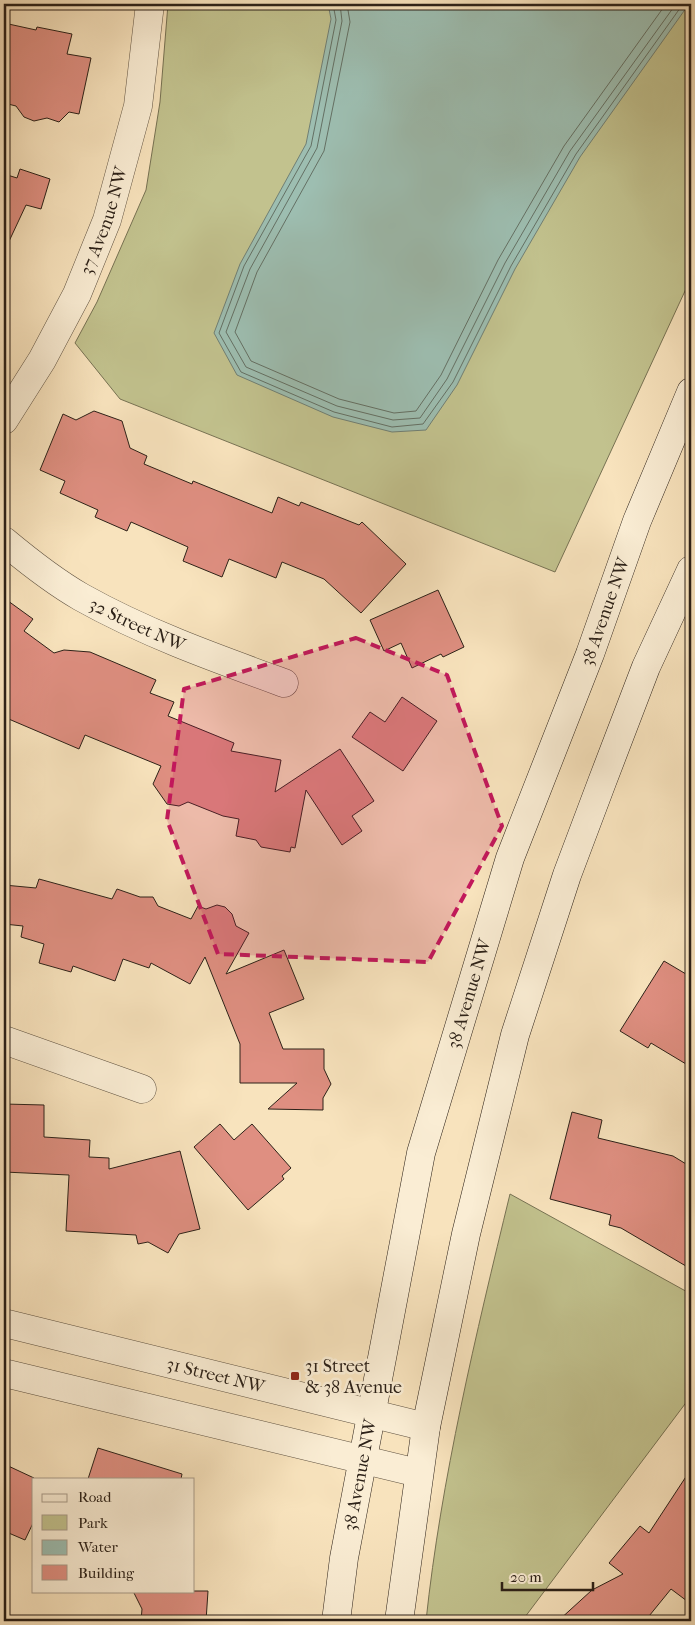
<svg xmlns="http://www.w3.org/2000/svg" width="695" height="1625" viewBox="0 0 695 1625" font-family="'IM FELL French Canon',serif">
<rect width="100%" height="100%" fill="#f8e3bd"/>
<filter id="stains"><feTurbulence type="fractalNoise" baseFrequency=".004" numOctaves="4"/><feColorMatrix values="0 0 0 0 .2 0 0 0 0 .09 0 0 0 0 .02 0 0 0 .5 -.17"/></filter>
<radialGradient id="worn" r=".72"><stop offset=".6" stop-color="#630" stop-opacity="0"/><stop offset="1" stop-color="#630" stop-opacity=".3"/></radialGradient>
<g fill="#c2c28e" stroke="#777253">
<polygon points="168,4 691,4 691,278 555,572 120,399 75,343 97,302 146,190 160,102"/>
<path d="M510,1194L691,1294V1396L522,1621H426C441,1479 476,1334 510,1194Z"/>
</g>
<polygon fill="#9dbeb1" stroke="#707f74" points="328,4 689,4 580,157 515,269 457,385 426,430 392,432 333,417 237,375 214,333 240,264 306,144 331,19"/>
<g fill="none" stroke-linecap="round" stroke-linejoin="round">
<g stroke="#647064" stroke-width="1">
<polyline points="333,4 336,20 311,146 244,266 219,333 241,372 334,412 392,427 423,424 453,382 511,266 576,154 683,4"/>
<polyline points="340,4 342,21 317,148 250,269 226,332 246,367 337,406 393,420 420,418 447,379 505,263 570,151 676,4"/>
<polyline points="347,4 350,22 324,151 257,272 235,332 251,361 339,399 394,413 416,411 441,375 498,260 564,146 666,4"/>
</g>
</g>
<g fill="#df8f81" stroke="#2c2118">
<polygon points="4,23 36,30 37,27 72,34 67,54 91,58 79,114 69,112 59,122 47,118 34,121 24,117 16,106 4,103"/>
<polygon points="20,169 50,179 41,209 26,205 4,252 4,174 17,178"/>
<polygon points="94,411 122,421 130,448 147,456 144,464 192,484 193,481 272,513 278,497 299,506 301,502 359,525 362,522 406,564 361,613 324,579 282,562 276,578 229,559 222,577 183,561 188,547 131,522 127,531 95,517 98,510 60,493 65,481 40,470 63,414 76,420"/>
<polygon points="438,590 464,647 443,657 441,654 412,668 401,643 384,651 370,620"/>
<polygon points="4,598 33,619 24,631 54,653 64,650 90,652 156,680 150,693 174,702 168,716 234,743 231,751 281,760 275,792 340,749 374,801 352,816 362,831 342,845 306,790 295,848 291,847 290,852 261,847 256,840 236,836 239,819 223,816 188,802 179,806 167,804 153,784 161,766 85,735 79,749 4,717"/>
<polygon points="402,697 437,721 403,771 352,737 370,712 385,722"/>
<polygon points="39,879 112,899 117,889 140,897 153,897 158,906 191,919 198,906 206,909 217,905 225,907 232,914 236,926 249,933 226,974 284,950 304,999 269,1013 283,1049 324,1049 324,1069 331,1084 323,1098 323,1110 268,1109 297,1083 240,1083 240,1044 205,957 190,984 151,963 149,968 123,959 115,981 73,966 71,972 39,963 44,944 21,937 23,926 4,924 4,885 36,888"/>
<polygon points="664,961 691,977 691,1067 651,1043 648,1048 620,1031"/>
<polygon points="4,1104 44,1105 44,1137 90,1140 89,1157 109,1158 109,1169 180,1151 200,1229 179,1234 168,1253 148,1242 138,1244 136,1235 66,1231 69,1175 4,1172"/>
<polygon points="572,1112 602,1120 598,1138 673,1156 691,1167 691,1269 621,1228 609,1225 611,1215 550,1199"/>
<polygon points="220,1124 234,1140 252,1124 291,1168 282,1176 284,1179 248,1210 194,1147"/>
<polygon points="98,1448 182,1474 181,1479 88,1479"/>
<polygon points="4,1464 34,1478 34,1521 25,1540 4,1531"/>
<polygon points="691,1469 691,1604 671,1589 645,1621 558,1621 592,1590 623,1574 609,1563 640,1526 649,1533"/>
<polygon points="133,1591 208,1591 206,1621 141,1621 142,1609"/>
</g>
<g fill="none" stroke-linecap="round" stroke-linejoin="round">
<defs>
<g id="minor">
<path id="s1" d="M4,420L42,360L77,294L107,220L138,106L150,4"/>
<path id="s2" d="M4,541C28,561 53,581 81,597C145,633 215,658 284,683"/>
<polyline points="4,1040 142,1089"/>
</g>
<g id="tertiary">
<path id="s3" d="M4,1323L426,1427"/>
<polyline points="4,1373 418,1473"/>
</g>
<g id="secondary">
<path id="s4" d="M336,1621L344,1558L421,1153L510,858L590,654L637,521L691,392"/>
<polyline points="399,1621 426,1427 466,1234 515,1035 567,875 602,782 646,667 691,570"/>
</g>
</defs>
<use href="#minor" stroke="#5f5241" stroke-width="29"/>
<use href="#tertiary" stroke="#5f5241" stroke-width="29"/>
<use href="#secondary" stroke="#2c2118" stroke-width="29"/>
<use href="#minor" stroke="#faedd4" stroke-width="28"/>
<use href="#tertiary" stroke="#faedd4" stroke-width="28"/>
<use href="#secondary" stroke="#faedd4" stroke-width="28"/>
</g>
<path fill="#c2185b" fill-opacity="0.2" stroke="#c2185b" stroke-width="4" stroke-dasharray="10 6" stroke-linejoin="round" d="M356,638L447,675L502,826L428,962L218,954L167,820L184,689Z"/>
<rect fill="#8f2418" stroke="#faedd4" stroke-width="2" x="290" y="1371" width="10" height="10" rx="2.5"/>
<g text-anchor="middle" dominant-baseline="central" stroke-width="5" stroke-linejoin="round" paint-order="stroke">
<g font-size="18" fill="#2c2118" stroke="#faedd4">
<text stroke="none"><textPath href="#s1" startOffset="224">37 Avenue NW</textPath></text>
<text stroke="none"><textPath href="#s4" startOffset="1048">38 Avenue NW</textPath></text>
<text stroke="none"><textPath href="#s2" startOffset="158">32 Street NW</textPath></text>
<text stroke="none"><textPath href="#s4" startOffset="642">38 Avenue NW</textPath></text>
<text stroke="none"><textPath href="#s3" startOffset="218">31 Street NW</textPath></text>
<text stroke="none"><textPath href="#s4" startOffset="148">38 Avenue NW</textPath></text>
</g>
<g font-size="18" fill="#2c2118" stroke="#faedd4" text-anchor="start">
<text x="305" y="1366">31 Street<tspan x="305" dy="21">&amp; 38 Avenue</tspan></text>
</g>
</g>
<rect width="695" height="1625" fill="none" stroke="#f8e3bd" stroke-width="20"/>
<rect x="5" y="5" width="685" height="1615" fill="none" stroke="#2c2118" stroke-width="2.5"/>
<rect x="10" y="10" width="675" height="1605" fill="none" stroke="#2c2118"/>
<rect x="32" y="1478" width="162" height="115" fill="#faedd4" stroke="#a89b89"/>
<rect x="42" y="1494" width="25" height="8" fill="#faedd4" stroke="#a89b89"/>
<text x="78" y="1502" font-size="15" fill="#2c2118">Road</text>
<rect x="42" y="1515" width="25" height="15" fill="#c2c28e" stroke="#a89b89"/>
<text x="78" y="1528" font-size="15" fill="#2c2118">Park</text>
<rect x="42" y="1540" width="25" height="15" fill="#9dbeb1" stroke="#a89b89"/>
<text x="78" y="1552" font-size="15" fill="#2c2118">Water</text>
<rect x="42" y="1565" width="25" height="15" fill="#df8f81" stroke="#a89b89"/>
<text x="78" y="1578" font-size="15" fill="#2c2118">Building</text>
<path d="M502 1582v8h91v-8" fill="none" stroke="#2c2118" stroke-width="2.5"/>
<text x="510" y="1582" font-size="15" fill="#2c2118" stroke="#faedd4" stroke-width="4" paint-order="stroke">20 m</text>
<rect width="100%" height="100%" filter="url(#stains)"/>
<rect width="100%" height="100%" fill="url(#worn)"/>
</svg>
